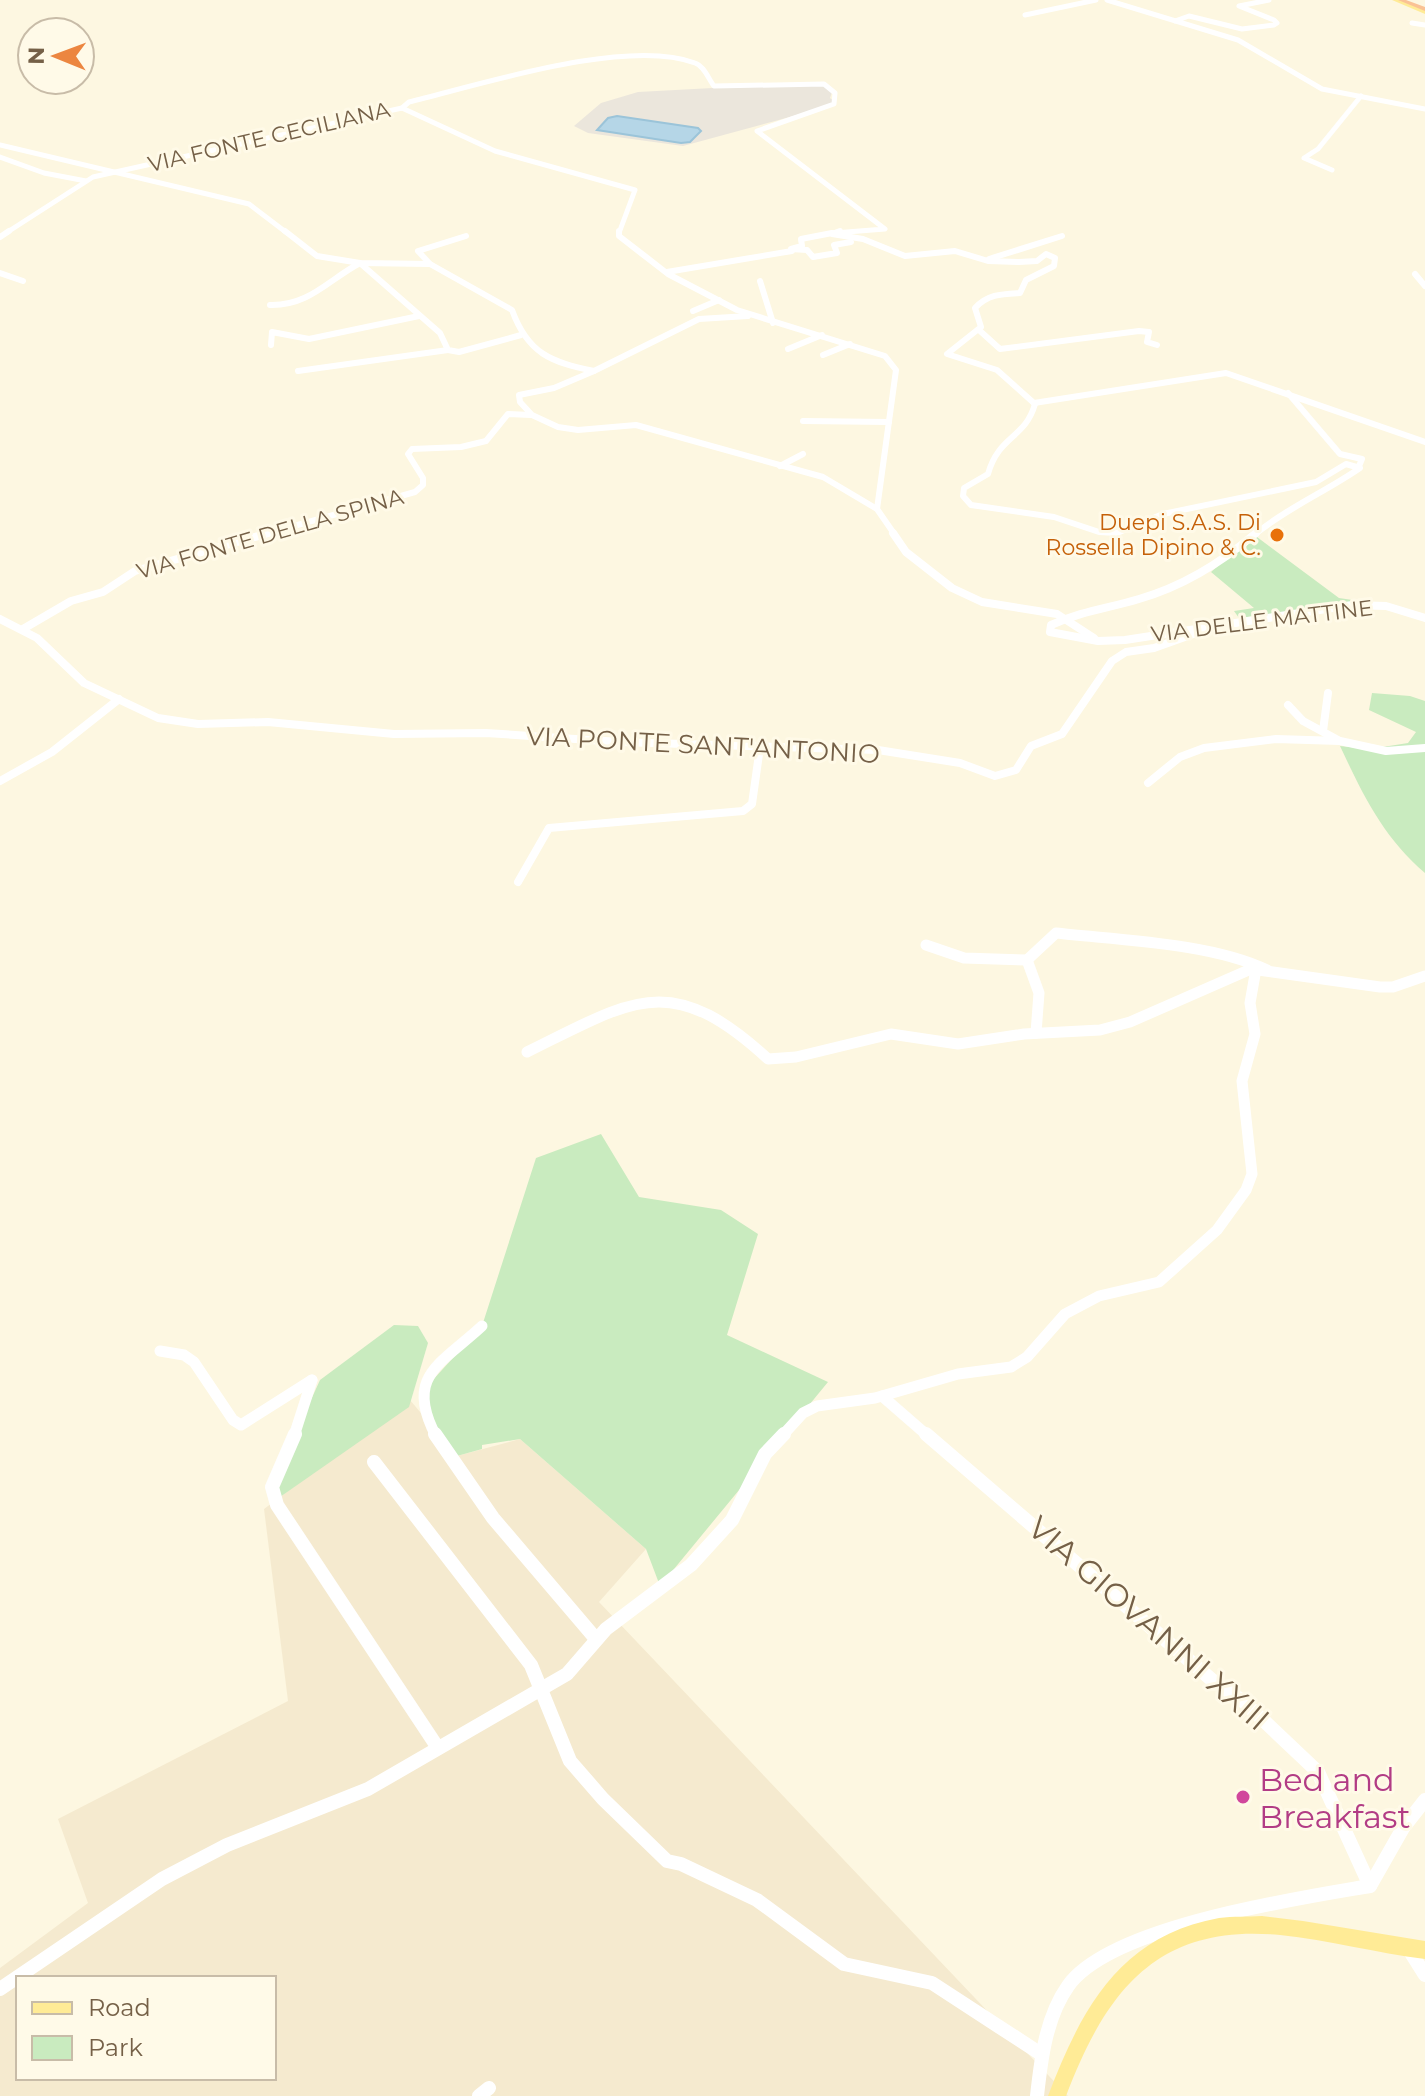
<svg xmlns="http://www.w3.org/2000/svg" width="1425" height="2096" viewBox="0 0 1425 2096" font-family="Montserrat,sans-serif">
<rect width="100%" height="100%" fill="#fdf7e1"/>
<path fill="#f5eacf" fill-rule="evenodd" d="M410,1400L457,1456L520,1439L646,1549L599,1602L1068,2096H0V1968L88,1903L58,1819L288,1701L264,1509ZM18,1978H274V2078H18Z"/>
<polygon fill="#ebe6dc" points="803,83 822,85 832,92 830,98 835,102 823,108 683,146 588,133 574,126 601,103 638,92"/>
<g fill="#c9ebbf">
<polygon points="1257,537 1339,598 1366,602 1239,618 1234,611 1254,608 1211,572 1250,538"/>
<path d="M1372,693L1410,696L1425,701V873C1383,837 1363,795 1340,746L1370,749L1408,743L1416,732L1369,710Z"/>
<polygon points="601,1134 639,1197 721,1210 758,1234 727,1335 828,1382 660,1586 646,1549 520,1439 482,1445 482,1449 457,1456 421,1413 421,1393 482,1326 536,1158"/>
<polygon points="394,1325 418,1326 428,1343 409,1407 280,1497 274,1481 320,1380"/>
</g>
<polygon fill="#b5d6e7" stroke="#9bc4d9" stroke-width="2" points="617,116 698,128 701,131 690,142 681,143 597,130 608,118"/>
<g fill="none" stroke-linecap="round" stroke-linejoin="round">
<g stroke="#fff" stroke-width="5">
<polyline points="1107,0 1238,40 1322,89 1425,109"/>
<polyline points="1025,15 1096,0"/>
<polyline points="1175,21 1189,16 1242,29 1274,25 1277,23 1274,20 1239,6 1269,0"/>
<polyline points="1412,23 1425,25"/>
<path d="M402,108L409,102C479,85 627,37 695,63C704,66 708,78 714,86L824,84L835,93L834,104L757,131L885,229L834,233"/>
<polyline points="0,145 249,204 287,233"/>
<polyline points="0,157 44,173 86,181"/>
<polyline points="1332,170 1304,158 1318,149 1361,96"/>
<polyline points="6,233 93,177 402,108 495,151 635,190 619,233"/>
</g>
<g stroke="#fff" stroke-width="6">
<path d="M285,231L317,256L360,263L430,264L512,310C528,354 551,362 594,371L554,388L519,395L520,402L532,415L558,427L578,430L636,425L823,477L877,509L895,535"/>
<polyline points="619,231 619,236 668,274 737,310 885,356 896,370 877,509"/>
<path d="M840,231L832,234L863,239L905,256L955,251L988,261L1019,262L1037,261L1046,254L1055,258L1054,266L1026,280L1020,293C1002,294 988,294 975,308L981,327L947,354L997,370L1035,404C1025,439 999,435 988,474L964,488L963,496L971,505L1054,517L1099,532L1117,533L1163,514L1316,482L1346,464L1360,468C1325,492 1287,508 1254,535"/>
<polyline points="832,233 801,239 802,246 791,249 807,250 813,257 837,253 834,245 851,242"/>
<polyline points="0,237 9,231"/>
<polyline points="989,259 1062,236"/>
<polyline points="430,264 418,251 466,236"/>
<polyline points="667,272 792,251"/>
<polyline points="0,273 23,281"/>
<polyline points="1415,274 1425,286"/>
<polyline points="760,281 773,323"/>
<path d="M270,305C309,306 328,280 360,263L440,333L448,350L459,352L521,335"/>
<polyline points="693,311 719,300"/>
<polyline points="979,330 1000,349 1139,331 1149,332 1147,342 1157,345"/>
<polyline points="271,345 272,332 309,339 419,316"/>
<polyline points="788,349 822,335"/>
<polyline points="823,355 850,344"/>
<polyline points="298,371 448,350"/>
<polyline points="594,371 699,319 748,316"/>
<polyline points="1288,393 1340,454 1362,459 1359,466"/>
<polyline points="1034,403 1226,373 1425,442"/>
<polyline points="803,421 889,422"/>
<polyline points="780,466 803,454"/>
<polyline points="262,535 415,492 423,485 423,478 408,454 412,449 461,447 486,441 508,414 531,415"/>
</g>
<g stroke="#fff" stroke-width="8">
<polyline points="893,533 906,552 952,588 982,602 1057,614 1094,638"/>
<path d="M1256,533C1221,563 1184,586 1139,599C1106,609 1085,610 1051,625L1050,632L1098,641L1125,640L1352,605L1386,606L1425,618"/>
<polyline points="0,619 37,638 84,683 158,718 198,724 268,722 394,734 486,733 620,742 878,750 960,763 995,776 1016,770 1031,746 1062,734 1112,661 1126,652 1154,648 1196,633"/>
<polyline points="23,629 71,601 103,592 135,571 269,533"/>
<polyline points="1288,705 1303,721 1338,740"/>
<polyline points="1323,731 1328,693"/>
<polyline points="0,781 52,752 119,699"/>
<polyline points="1148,783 1180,757 1204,748 1276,739 1340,741 1386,751 1425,748"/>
<polyline points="518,882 549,828 743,811 752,804 760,747"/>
</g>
<g stroke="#fff" stroke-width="11">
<polyline points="926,945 964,958 1027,960"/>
<path d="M1027,960L1056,933C1118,940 1212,943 1267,970"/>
<polyline points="1027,960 1039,993 1036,1033"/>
<path d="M527,1052C633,1000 670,969 768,1059L796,1057L891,1034L958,1044L1024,1034L1100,1030L1130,1022L1251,969L1380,987H1393L1425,976"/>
<polyline points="160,1351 184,1355 194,1362 233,1420 241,1425 312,1380"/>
<polyline points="882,1396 928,1436"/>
<polyline points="294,1436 312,1380"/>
<path d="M436,1436C404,1376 441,1364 482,1326"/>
<polyline points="782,1436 803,1413 817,1406 875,1398 958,1374 1011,1367 1027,1357 1065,1314 1099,1296 1159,1282 1217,1230 1246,1190 1252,1174 1242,1081 1255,1034 1250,1003 1256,969"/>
</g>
<g stroke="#fff" stroke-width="14">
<polyline points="295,1434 272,1487 277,1505 438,1748"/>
<polyline points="435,1434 493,1518 596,1639"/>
<polyline points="926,1434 1212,1680 1244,1702 1318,1772 1370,1886"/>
<polyline points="374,1462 531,1665 570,1761 603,1799 667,1861 681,1864 757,1900 844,1964 932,1983 1041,2054"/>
<polyline points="1408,1948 1425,1975"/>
<polyline points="0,1989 162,1879 227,1845 368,1789 567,1674 606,1629 691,1565 732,1520 765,1454 784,1434"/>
<polyline points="479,2096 489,2088"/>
<path d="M1037,2096C1041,2059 1046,2017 1068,1986C1110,1926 1300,1898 1370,1886L1403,1828L1425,1800"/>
</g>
<g fill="#ffeb96" fill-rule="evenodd">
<polygon points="1392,0 1400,0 1425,10 1425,14"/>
<path d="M1262,1916L1303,1921L1425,1941V1959C1376,1953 1329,1940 1280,1935C1157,1923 1106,1991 1066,2096H1048C1081,2010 1119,1936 1219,1918C1233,1916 1248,1917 1262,1916Z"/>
</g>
<polygon fill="#fac295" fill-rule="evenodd" points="1398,0 1406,0 1425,7 1425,11"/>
</g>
<circle fill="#e8710a" stroke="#fffae8" stroke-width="3" cx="1277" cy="535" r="8"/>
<circle fill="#d1479c" stroke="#fffae8" stroke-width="3" cx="1243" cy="1797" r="8"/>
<g text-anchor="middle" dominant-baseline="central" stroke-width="6" stroke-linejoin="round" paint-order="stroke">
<g font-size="22" fill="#756047" stroke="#fffae8">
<text transform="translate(269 137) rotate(-13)">VIA FONTE CECILIANA</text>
<text transform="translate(270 534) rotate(-16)">VIA FONTE DELLA SPINA</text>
<text transform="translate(1262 621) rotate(-7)">VIA DELLE MATTINE</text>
</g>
<g font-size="22" fill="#c56008" stroke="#fffae8" text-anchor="end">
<text x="1261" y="522">Duepi S.A.S. Di<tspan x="1261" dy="25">Rossella Dipino &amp; C.</tspan></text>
</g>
<g font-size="26" fill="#756047" stroke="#fffae8">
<text transform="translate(703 745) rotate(3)">VIA PONTE SANT'ANTONIO</text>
</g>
<g font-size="32" fill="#756047" stroke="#fffae8">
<text transform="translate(1149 1623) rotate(41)">VIA GIOVANNI XXIII</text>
</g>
<g font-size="32" fill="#b23c85" stroke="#fffae8" text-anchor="start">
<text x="1259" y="1779">Bed and<tspan x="1259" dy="37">Breakfast</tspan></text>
</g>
</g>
<rect x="16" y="1976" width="260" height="104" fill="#fffae8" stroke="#c8bca8" stroke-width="2"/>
<rect x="32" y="2002" width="40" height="12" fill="#ffeb96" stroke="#c8bca8" stroke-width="2"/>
<text x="88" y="2016" font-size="24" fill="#756047">Road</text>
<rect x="32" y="2036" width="40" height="24" fill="#c9ebbf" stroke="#c8bca8" stroke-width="2"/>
<text x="88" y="2056" font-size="24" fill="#756047">Park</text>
<g transform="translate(56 56) rotate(271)"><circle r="38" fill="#fffae8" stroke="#c8bca8" stroke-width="2"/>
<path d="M0-6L14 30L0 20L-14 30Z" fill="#ec8640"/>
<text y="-12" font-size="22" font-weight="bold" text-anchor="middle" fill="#756047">N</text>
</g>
</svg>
